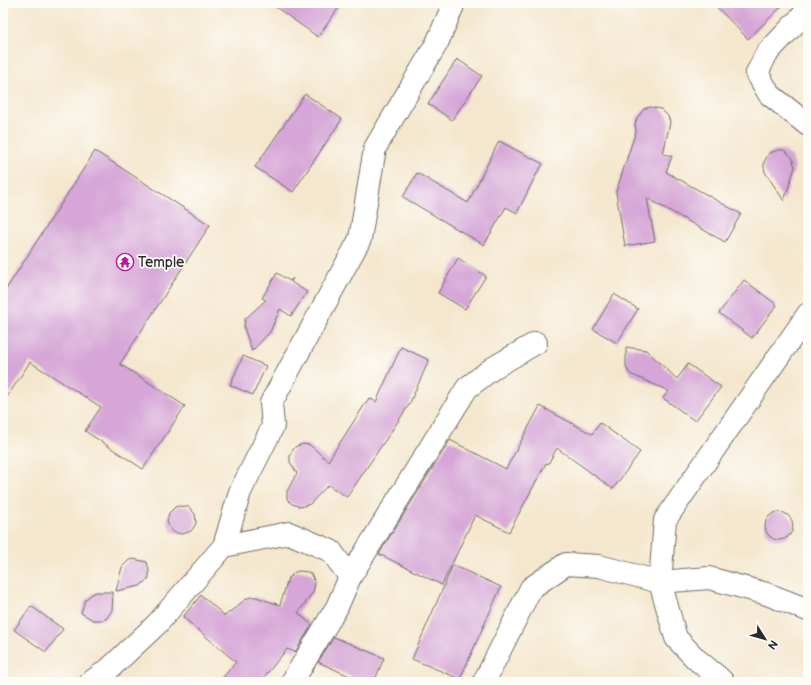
<svg xmlns="http://www.w3.org/2000/svg" width="811" height="685" viewBox="0 0 811 685" font-family="'Balsamiq Sans',sans-serif">
<rect width="100%" height="100%" fill="#fdfcf7"/>
<filter id="ink" filterUnits="userSpaceOnUse"><feTurbulence type="fractalNoise" baseFrequency=".025" numOctaves="2"/><feDisplacementMap in="SourceGraphic" scale="8" xChannelSelector="R" yChannelSelector="G"/><feConvolveMatrix kernelMatrix="1 2 1 2 8 2 1 2 1" color-interpolation-filters="sRGB"/></filter>
<filter id="wash" filterUnits="userSpaceOnUse"><feTurbulence type="fractalNoise" baseFrequency=".012" numOctaves="4" result="noise"/><feDisplacementMap in="SourceGraphic" scale="16" xChannelSelector="R" yChannelSelector="G"/><feGaussianBlur stdDeviation="0.9" result="paint"/><feColorMatrix in="noise" values="0 0 0 0 0 0 0 0 0 0 0 0 0 0 0 0 0 1.4 0 .05"/><feComposite in="paint" operator="in"/></filter>
<g filter="url(#wash)">
<rect width="100%" height="100%" fill="#f4e7ce"/>
<g id="blocks">
<g fill="#d5a6d7">
<polygon points="270,3 342,3 318,37"/>
<polygon points="713,3 785,3 748,39"/>
<polygon points="457,59 482,76 452,120 428,104"/>
<polygon points="305,94 342,119 293,192 255,167"/>
<polygon points="650,107 661,109 668,116 670,122 663,154 672,156 666,172 741,214 725,242 647,198 655,241 625,246 616,192 636,131 635,124 637,118 644,109"/>
<polygon points="499,141 543,164 536,175 517,213 506,207 484,245 403,197 417,173 468,203"/>
<polygon points="779,150 784,150 792,157 795,167 784,201 765,172 764,167 764,162 769,153"/>
<polygon points="95,151 210,225 120,364 185,406 143,469 85,431 101,407 30,362 3,403 3,294"/>
<polygon points="458,258 486,276 465,309 438,293"/>
<polygon points="277,273 290,281 293,278 291,282 307,292 291,316 280,309 270,332 252,351 244,328 245,319 266,300 262,298"/>
<polygon points="744,280 777,305 752,338 719,313"/>
<polygon points="614,294 638,309 617,343 593,329"/>
<polygon points="401,347 429,360 409,405 347,497 328,485 310,504 301,507 292,504 287,499 287,491 297,473 290,462 290,454 295,447 302,444 310,445 328,461 369,398 376,402"/>
<polygon points="626,347 646,350 677,379 688,364 721,387 695,421 663,398 669,391 630,374 626,367"/>
<polygon points="243,356 266,366 253,395 230,385"/>
<polygon points="540,406 592,434 600,423 640,452 613,489 557,448 548,464 546,463 509,532 475,515 442,585 379,554 450,440 506,469"/>
<polygon points="179,506 189,507 195,514 196,523 194,527 191,531 186,533 182,534 172,532 167,522 169,513 175,507"/>
<circle cx="779" cy="526" r="14"/>
<polygon points="133,559 147,562 149,571 149,578 140,586 116,591 122,567 129,560"/>
<polygon points="453,565 501,587 460,679 412,659"/>
<polygon points="299,571 308,572 312,575 315,583 313,592 298,613 312,625 295,652 287,649 260,682 219,682 236,662 183,617 201,595 225,616 247,598 252,597 256,597 280,605 288,579 295,572"/>
<polygon points="96,592 113,592 112,610 107,618 103,620 93,620 81,613 85,600 92,594"/>
<polygon points="31,606 63,629 46,652 14,630"/>
<polygon points="334,637 384,658 374,682 363,682 318,662"/>
</g>
</g>
</g>
<g filter="url(#ink)">
<use href="#blocks" fill-opacity="0" stroke="#716d64" stroke-width="1"/>
<g fill="none" stroke-linecap="round" stroke-linejoin="round">
<defs>
<g id="minor">
<polyline points="808,10 767,53 757,73 769,94 808,125"/>
<polyline points="224,546 289,533 331,551 350,577 337,607 292,682"/>
<polyline points="350,577 467,388 493,368 536,343"/>
<polyline points="91,682 109,669 157,624 224,546 240,492 273,426 271,403 360,239 375,148 437,43 454,3"/>
<polyline points="484,682 531,588 566,564 599,566 660,582 709,578 767,594 808,610"/>
<polyline points="723,682 718,677 696,659 676,638 660,582 665,520 808,314"/>
</g>
</defs>
<use href="#minor" stroke="#716d64" stroke-width="24"/>
<use href="#minor" stroke="#fff" stroke-width="22"/>
</g>
</g>
<defs>
<symbol id="temple-ring" viewBox="-11 -11 22 22"><circle r="9.5" fill="#fdfcf7" stroke="#b5179e" stroke-width="1.5"/><path d="M0-6L5-2H3V0L6.5 2.5H4V6H1.5V3h-3V6H-4V2.5H-6.5L-3 0V-2H-5Z" fill="#b5179e"/></symbol>
</defs>
<g fill-rule="evenodd">
<use href="#temple-ring" x="115" y="252" width="20" height="20"/>
</g>
<g text-anchor="middle" dominant-baseline="central" stroke-width="3.5" stroke-linejoin="round" paint-order="stroke">
<g font-size="14" fill="#2b2b2b" stroke="#fdfcf7" text-anchor="start">
<text x="138" y="262">Temple</text>
</g>
</g>
<rect width="811" height="685" fill="none" stroke="#fdfcf7" stroke-width="16"/>
<g transform="translate(765 639) rotate(127)" stroke="#fdfcf7" stroke-width="3" paint-order="stroke">
<path d="M0-3L7 15L0 10L-7 15Z" fill="#2b2b2b"/>
<text y="-6" font-size="11" font-weight="bold" text-anchor="middle" fill="#2b2b2b">N</text>
</g>
</svg>
